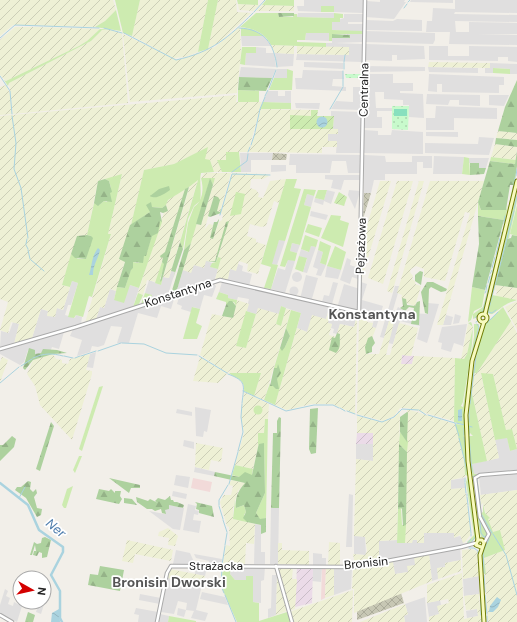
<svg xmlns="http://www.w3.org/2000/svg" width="517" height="622" viewBox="0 0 517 622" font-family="'DM Sans',sans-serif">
<defs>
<pattern id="industrial-furrows" width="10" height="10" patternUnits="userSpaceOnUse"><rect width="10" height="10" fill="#ebdbe8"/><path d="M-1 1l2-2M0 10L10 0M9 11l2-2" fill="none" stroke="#c9bcc7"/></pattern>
<pattern id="construction-cross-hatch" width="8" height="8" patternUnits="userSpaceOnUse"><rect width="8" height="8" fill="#c7c7b4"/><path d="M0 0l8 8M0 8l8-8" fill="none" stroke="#abab9a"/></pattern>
<pattern id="farmland-furrows" width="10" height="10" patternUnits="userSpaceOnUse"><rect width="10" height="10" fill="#eef0d5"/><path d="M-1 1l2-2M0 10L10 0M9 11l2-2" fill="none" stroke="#ccceb7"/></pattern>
<pattern id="forest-firs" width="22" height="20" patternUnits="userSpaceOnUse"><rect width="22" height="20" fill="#add19e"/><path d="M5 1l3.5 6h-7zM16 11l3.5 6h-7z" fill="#95b388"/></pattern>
<pattern id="park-dots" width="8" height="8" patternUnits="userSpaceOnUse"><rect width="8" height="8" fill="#c8facc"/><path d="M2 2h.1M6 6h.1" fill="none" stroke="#acd6af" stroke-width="1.8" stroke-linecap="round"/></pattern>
<pattern id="garden-furrows" width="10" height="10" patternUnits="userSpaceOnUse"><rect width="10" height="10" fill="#cdebb0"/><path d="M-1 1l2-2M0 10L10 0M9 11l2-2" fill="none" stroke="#b0c997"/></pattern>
<pattern id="water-waves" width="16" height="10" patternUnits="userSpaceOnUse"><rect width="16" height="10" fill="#aad3df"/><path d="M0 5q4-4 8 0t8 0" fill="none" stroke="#92b5bf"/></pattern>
</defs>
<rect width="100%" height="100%" fill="#f2efe9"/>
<g fill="#e0dfdf">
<polygon points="304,0 363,0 363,13 334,12 334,7 322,6 321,12 298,11 297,6 304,6"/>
<polygon points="380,0 405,0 404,2 406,2 394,19 365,17 366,1 380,2"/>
<polygon points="411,0 453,0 453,3 410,2"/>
<polygon points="455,0 517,0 517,13 455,12 454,14 517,15 517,22 455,21 456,32 469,32 469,22 517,23 517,34 478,34 517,35 517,45 449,44 450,32 426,32 427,21 432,21 433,8 455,9"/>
<polygon points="298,13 334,13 334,18 297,17"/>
<polygon points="344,14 363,14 363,22 348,22 348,24 363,24 363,42 334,43 362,44 362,62 296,60 297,54 349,55 349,47 326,47 326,43 332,43 332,38 347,38 347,31 332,30 332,22 344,18"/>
<polygon points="397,19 422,20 422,31 365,30 365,20 393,21"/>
<polygon points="366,31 435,33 435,40 433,44 365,42"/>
<polygon points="306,33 329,33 329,41 305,40"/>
<polygon points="241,36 264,36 271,46 242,46"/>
<polygon points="366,44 424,46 425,59 397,60 397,55 392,55 392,61 365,60"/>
<polygon points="429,46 448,46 448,56 469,56 469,46 517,47 517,62 508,61 508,57 498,57 498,61 429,60"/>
<polygon points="256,47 266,48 266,53 274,53 276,67 245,65 246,53 256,53"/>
<polygon points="275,53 294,54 293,66 277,67"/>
<polygon points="304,62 343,63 343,69 304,67"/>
<polygon points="490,63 517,64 517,74 510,74 510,69 494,68 493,73 485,73 485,68 490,68"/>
<polygon points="365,66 425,67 425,71 365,72"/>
<polygon points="241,67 276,69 272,78 239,77"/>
<polygon points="428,67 478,68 478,73 429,72"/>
<polygon points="277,69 287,69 287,78 274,78"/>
<polygon points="303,70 343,71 344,79 333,79 332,86 346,87 346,91 296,89 295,78 302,78"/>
<polygon points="365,74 393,74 393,83 413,83 413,91 400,91 400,93 423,94 424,118 409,117 409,105 403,105 403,100 384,99 384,92 375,92 376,108 392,108 392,111 377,111 377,117 382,117 382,128 364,128"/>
<polygon points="429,74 504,77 504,85 499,85 499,93 442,92 442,84 437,84 437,92 428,91"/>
<polygon points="353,87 362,87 361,110 331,109 336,101 353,102"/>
<polygon points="268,91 278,91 278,96 285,96 285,91 291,91 291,103 263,102"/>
<polygon points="427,94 480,95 480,106 459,105 459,100 450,100 448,105 426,104"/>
<polygon points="489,95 509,95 504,106 489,105"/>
<polygon points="295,103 320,103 319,109 296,108"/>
<polygon points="436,106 497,108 497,119 454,118 454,130 426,130 426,118 435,118"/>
<polygon points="331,111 362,112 361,153 336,153 337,141 328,141 328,134 337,134 338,130 333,129 334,117 331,116"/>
<polygon points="364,130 378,131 378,135 391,135 392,130 423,132 423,154 364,153"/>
<polygon points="426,132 458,132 458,137 426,136"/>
<polygon points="479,137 494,138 489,155 425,153 425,143 478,144"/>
<polygon points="240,153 273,153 272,160 251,160 251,172 241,172"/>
<polygon points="290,154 361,155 361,173 348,173 346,161 332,161 330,173 296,173 296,165 289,165"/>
<polygon points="364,155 385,156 386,162 412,162 412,156 432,156 432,168 423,168 423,162 417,162 417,174 385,174 385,180 374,180 371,193 364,193"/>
<polygon points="434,156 464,157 462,174 433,174"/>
<polygon points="469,158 489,158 486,168 478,168 478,163 468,163"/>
<polygon points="271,165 286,165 286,171 271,172"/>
<polygon points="325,175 361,175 361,180 344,180 341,190 331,188 333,180 325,179"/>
<polygon points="327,190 335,192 331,204 324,201 323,205 314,202 315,198 324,200"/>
<polygon points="349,190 360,191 355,209 348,195"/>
<polygon points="307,194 314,196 311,207 304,205"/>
<polygon points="311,211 328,215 326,220 310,216"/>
<polygon points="279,239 285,241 277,265 271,264"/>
<polygon points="292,243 300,245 297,253 290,251"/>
<polygon points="311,246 316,247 307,273 303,272 307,259 299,256 301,249 308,252"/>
<polygon points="318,250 323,252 320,263 326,265 321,276 316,275 318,269 313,267"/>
<polygon points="347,258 351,260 350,265 359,268 358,279 352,277 350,284 340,280"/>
<polygon points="288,259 295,261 285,293 271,289 278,268 285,270"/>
<polygon points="206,261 212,263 211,267 218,269 215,279 176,293 183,270 191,272 194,265"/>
<polygon points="238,264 243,266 242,271 252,274 249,286 300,299 306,275 318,278 311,302 330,306 326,319 307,332 297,328 301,313 286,308 281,306 279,314 258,309 256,314 246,311 249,299 238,297 237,300 228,298 228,295 219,292 222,282 227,282 230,269 236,270"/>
<polygon points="327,266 341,270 338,279 325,277"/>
<polygon points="171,271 175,272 168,295 150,301 151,295 145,293 149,280 161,285 163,277 169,278"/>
<circle cx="297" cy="277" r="5"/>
<polygon points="72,281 78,283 71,305 68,305 65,315 75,318 76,315 82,317 81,324 32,338 41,309 48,311 47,315 57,308 63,310"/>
<polygon points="333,282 338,283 332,304 322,302 324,295 329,296"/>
<polygon points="361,282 367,284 362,300 383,306 376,328 372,327 375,315 358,311 354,327 340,324 337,334 333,333 334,329 331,328 332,324 328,323 332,307 337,308 344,284 360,289"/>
<polygon points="213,283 216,286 212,297 204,295 200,309 193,307 191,312 181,309 182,306 177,304 180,294"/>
<polygon points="130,285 139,288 133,307 96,319 100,307 104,308 110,289 116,291 114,300"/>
<polygon points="395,286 400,286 393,310 396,311 398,307 408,313 428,314 428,303 439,304 427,343 417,339 420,326 400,321 393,344 388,343 394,322 389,321 384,338 380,337"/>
<circle cx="294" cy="291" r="4.5"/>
<polygon points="175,296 171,309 161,306 157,318 138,313 129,343 117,343 122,327 111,326 104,345 98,347 92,346 90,352 77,356 82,340 70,336 73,329"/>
<polygon points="455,314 461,316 459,323 453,324"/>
<polygon points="446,315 453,317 451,325 443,325"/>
<polygon points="13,322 19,324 14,344 0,347 1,331 9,333"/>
<polygon points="467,324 463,346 454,343 451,352 441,349 442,343 438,342 442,327"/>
<polygon points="64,332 59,349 52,347 50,352 42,352 34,357 35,351 28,350 24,362 20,365 0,354 0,350"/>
<polygon points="96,352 93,368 86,367 90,354"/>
<polygon points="195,407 211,410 207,432 204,431 203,437 196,436"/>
<polygon points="177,409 192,412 192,416 176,413"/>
<polygon points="507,437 510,451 517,449 517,470 474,474 471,464 499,458 495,440"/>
<polygon points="184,440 194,442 194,449 183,446"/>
<polygon points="356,444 373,444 373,461 356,459"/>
<polygon points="195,467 215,472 214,476 194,472"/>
<polygon points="517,473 517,490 481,495 479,477"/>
<polygon points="176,475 190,477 188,488 174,485"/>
<polygon points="464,478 465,488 451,489 451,480"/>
<polygon points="173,491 187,494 186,499 172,496"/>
<polygon points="349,494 353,495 352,547 346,547"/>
<polygon points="188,504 196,506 195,510 199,511 198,515 194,514 193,520 201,521 199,533 183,530"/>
<polygon points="169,505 184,508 180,530 173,529 149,511 165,514 165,510"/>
<polygon points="271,508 279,508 278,564 270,564"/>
<polygon points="255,524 261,525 261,552 265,552 265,564 254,564"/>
<polygon points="424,533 454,533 454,537 462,536 464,546 460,547 461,560 446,563 445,567 438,568 438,579 432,581 429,554 408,572 395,574 392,559 379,561 379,541 397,540 397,543 412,543 412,540 417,540 423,543"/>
<polygon points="354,536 365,536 366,555 354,554"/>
<polygon points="176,550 190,553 195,564 173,564"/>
<polygon points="313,553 322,554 322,558 326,558 326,565 313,565"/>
<polygon points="194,554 222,559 222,564 208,564 209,561 196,558"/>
<polygon points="196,567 207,567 205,576 195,574"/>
<polygon points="231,567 265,567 264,580 261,581 261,603 253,602 246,580 235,580 230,574"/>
<polygon points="313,567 322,567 321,582 312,581"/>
<polygon points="334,568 352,568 351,589 334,595"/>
<polygon points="272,575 277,575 276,615 268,618 268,609 271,608"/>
<polygon points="479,576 479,594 464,596 463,579"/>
<polygon points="168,578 202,585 196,610 208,613 205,621 191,618 194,611 186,610 184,617 177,615 178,608 186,610 187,603 178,601 174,614 161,612"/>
<polygon points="5,589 8,591 6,596 10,598 8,604 13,606 14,602 22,606 17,622 0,614 0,605"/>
<polygon points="202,592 225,597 228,605 200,599"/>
<polygon points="140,594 161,598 160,604 139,600"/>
<polygon points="425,597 427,622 405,622 404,616 408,614 405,604"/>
<polygon points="44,598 46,598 41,614 36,612 39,602 44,602"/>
<polygon points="440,600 441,605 438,606 439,614 429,617 427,603"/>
<polygon points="136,608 158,612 156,622 138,622 139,615 134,614"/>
<polygon points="477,609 478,616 467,618 466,611"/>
<polygon points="160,614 169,616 168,622 158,622"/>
</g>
<g fill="#f2dad9">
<polygon points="193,478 212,482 210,492 191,488"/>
<polygon points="322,567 326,567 325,598 321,600"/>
</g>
<g fill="url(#industrial-furrows)">
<polygon points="402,355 414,356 412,364 401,364"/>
<polygon points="357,433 374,433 373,444 356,444"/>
<polygon points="297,567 313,567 312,603 295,607"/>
</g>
<g fill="url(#construction-cross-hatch)">
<polygon points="273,153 287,154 286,160 272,160"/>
<polygon points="364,193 371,193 363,219"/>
<polygon points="401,593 404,603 357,620 357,611"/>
</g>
<g fill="url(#farmland-furrows)">
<polygon points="0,0 113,0 116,10 105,21 95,27 13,25 0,36"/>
<polygon points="140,0 208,0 198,52 185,57 173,58 132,36"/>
<polygon points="218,0 236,0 237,12 251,13 221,41 208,49"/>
<polygon points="238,4 258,5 260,5 253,11 239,10"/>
<polygon points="262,5 294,6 294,11 256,11"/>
<polygon points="15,27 37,27 100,29 87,41 79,46 6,81 0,75 0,40"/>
<polygon points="238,28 240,28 241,53 237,93 130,102 123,34 178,60 215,47"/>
<polygon points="102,30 113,30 122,34 128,103 13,114 9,83 91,41"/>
<polygon points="271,45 294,46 294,54 275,53"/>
<polygon points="297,46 349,47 349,55 297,54"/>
<polygon points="429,62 490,63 490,68 428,67"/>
<polygon points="6,85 10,94 12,114 0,115 0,87"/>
<polygon points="237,95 236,102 262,102 248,152 227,152 226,160 217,160 222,172 214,172 210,160 204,160 207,148 174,164 144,170 131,225 119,259 125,261 116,291 110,289 104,308 100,307 96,319 85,323 111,235 108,234 122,175 98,181 87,235 77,236 62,285 70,287 63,310 57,308 55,317 47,316 48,311 41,309 32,338 14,344 19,324 11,322 8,333 0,330 8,302 0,299 0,116"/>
<polygon points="260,109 311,110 311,116 290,128 338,129 338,134 328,134 328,141 337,141 337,147 322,147 322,153 249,152 257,126"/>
<polygon points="498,131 517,133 517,140 496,138"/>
<polygon points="495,144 517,147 516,160 491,157"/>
<polygon points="204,173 231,173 220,212 217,211 214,196 205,228 204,230 209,224 213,225 210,238 213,239 219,222 222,220 223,215 221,213 232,173 266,174 269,176 263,179 251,179 250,188 256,190 259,194 258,197 263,198 270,181 286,179 279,203 274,201 266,226 261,227 250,224 247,236 256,239 256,242 266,245 258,274 247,271 248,264 239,261 236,271 230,269 228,279 215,280 221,258 218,257 228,221 215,261 206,261 204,268 194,265 191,273 183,270 196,224 201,225 213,185 215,178 201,178"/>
<polygon points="198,179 169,278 163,277 190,185"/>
<polygon points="380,181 391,181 361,281 362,243"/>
<polygon points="397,181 413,181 383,284 368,278"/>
<polygon points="419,181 424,181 392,293 387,291"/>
<polygon points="430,181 484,181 443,325 437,325 470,213 465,212 445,281 424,277 424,269 416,266 411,269 410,272 413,276 412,279 415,281 415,284 421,286 415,306 406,303 406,299 401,298 402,295 397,293"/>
<polygon points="185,189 156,282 147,280 143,295 138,293 164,212 168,211 166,205 168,200"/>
<polygon points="495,285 517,288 517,300 496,296 497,291 494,290"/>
<polygon points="237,300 249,304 236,346 246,348 258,308 279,314 276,324 281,326 286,309 291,310 264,400 254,396 261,373 229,373 230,370 227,373 200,355 212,314 233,318"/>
<polygon points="517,301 517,330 505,307"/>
<polygon points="330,306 332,307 328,323 332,324 329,335 340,338 340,334 337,333 340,324 354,327 357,313 355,414 332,404 311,404 287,410 275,405 297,328 307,332 312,315 326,319"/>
<polygon points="362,314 368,316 367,322 373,323 372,327 376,328 366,354 379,354 389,321 394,322 386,355 390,355 399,323 418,328 411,356 402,355 401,364 412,364 414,356 455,358 454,421 407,408 400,408 394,416 383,421 357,414 359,317"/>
<polygon points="511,321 517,333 517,449 512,429 506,430 493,374 481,374 499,458 487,461 471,389 474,373 477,373"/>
<polygon points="468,324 473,327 467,354 464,359 461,359"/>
<polygon points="53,354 56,359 62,360 62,363 68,364 70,359 90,354 86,370 92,371 92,374 72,440 40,405 35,386 27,374 33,360"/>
<polygon points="2,357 8,360 0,382 0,362"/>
<polygon points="200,357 204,359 227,374 218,383 193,381"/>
<polygon points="244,392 269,404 268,419 265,419 264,433 258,433 258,447 253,469 235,465 244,433 241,416"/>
<polygon points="407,409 455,424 464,459 465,477 451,480 451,489 465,488 471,534 465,542 463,543 460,535 454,538 454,533 424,533 424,543 417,543 417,540 413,540 412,543 405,543"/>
<polygon points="399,411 400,411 397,540 379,541 379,561 355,565 353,554 365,555 367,551 365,537 354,536 356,459 373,461 373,433 357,433 357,416 382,422 394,418"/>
<polygon points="196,443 223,448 221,462 211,460 209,470 195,467"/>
<polygon points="231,480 245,483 238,491 233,508 233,519 255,524 254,544 246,543 245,564 223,565 226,545 230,546 229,527 227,526 220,502 224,495 231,495 233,486 229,485"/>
<polygon points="517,490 517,622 488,622 484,558 505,550 500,531 493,532 489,526 483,503 481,505 480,495"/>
<polygon points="168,528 178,536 175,546 168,545 169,538 158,536 159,532"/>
<polygon points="127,540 173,550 171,561 135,554 133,563 122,561"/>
<polygon points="329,542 340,543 340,565 328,565"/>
<polygon points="278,543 282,543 282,550 309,551 309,565 278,564"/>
<polygon points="472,549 478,552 479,576 463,579 462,550"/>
<polygon points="429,554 432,581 354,613 354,589 352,589 353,569 393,562 395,574 408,572 407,566 415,565 414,557"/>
<polygon points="461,560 461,571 438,579 437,568 445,567 445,563"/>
<polygon points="277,567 293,567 292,579 297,579 295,609 289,611"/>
<polygon points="326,567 334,568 334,595 325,598"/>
<polygon points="170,569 205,576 202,585 168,578"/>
<polygon points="462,573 464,619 478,616 477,609 466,610 464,596 479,594 481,622 429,622 429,617 439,614 437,606 449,603 448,599 427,603 427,585"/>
<polygon points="277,577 287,611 276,615"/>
<polygon points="353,590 352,622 292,622 289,614 292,611"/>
<polygon points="405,604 408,614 404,616 405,622 360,622"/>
</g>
<g fill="#cdebb0">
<polygon points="115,0 140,0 132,36 123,33"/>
<polygon points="208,0 218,0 208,49 198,52"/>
<polygon points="237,0 258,0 258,5 238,4"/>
<polygon points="266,0 294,0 294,6 262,5"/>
<rect x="321" y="6" width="13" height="6"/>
<polygon points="116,10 121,31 95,27 105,21"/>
<path d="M256,13H278L279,17H293L294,14H297V17L334,18V13L343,14V18H340V22H332V30L363,31V34H332V41H329V33H306L305,40H297V42L326,43V47L271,45C265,33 253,28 240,27Z"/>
<polygon points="241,28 252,29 264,36 241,36"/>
<polygon points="100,29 113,30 102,30 91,41 9,83 8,86 4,80 6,81 79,46 87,41"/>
<polygon points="242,47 256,47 256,53 246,53 245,65 240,64"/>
<polygon points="493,68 510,69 510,74 493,73"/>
<polygon points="287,69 293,71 292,90 269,90 274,78 287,78"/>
<polygon points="238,90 259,91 259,102 238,102"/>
<polygon points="263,102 291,103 291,109 260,109"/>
<path d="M208,147L205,159L210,160L214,172L201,173C199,181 202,191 200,201L194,206L188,219L183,249L180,242L198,180L189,187L168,200L166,205L162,208L152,207L150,212L131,225L144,170L174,164Z"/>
<polygon points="226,152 239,152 241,172 222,172 217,160 226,160"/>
<polygon points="464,157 469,158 470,175 462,174"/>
<polygon points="491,157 516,160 515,164 490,161"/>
<polygon points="517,166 513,194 485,306 483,312 473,319 473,314 483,307 504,228"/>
<polygon points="122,174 108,234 111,234 92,297 89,296 83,317 76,315 74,318 68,317 78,283 72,281 70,287 62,285 71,254 78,259 86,259 91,236 87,235 94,203 99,205 104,201 107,202 111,188 109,181 105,179"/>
<path d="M201,178H215L213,185L210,179L191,243L184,250L188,223L194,207C203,201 204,189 201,178Z"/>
<polygon points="286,179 297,179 294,188 301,189 285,241 279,240 272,264 278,265 271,289 264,288 271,267 261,264"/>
<polygon points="304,189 316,190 314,196 307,194 304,205 311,207 300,245 292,243 290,251 297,253 295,261 288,260 285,267 280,266"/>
<polygon points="318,190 327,190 324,200 315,198"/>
<polygon points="236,192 245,194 241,214 230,216"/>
<path d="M517,192V201L509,238L507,239L492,295L517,300C504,304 503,307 494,313C491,315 490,314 488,313V307Z"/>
<polygon points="478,202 481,210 506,210 508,205 504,225 504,220 478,216"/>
<polygon points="517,205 517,236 510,234"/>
<polygon points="331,215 341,216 340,220 349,223 343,247 321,238"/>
<polygon points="160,220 162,222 139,288 130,285 124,303 114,300 117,287 125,288 131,269 133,268 133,262 138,263 142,261 144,256 146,255 152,235"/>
<polygon points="308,224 322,228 319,237 305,232"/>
<polygon points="305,235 318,240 316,247 311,246 309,252 301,249"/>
<polygon points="320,241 331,246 326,265 320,263 323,252 318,250"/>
<polygon points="335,246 346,252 341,270 327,266"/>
<polygon points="299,256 307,258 303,272 295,269"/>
<polygon points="218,257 221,258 218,269 210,267 212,263 216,262"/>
<polygon points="162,262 165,264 160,279 162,280 163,277 161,285 155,283"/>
<polygon points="486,284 482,307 474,311 471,320 468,322 472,287 485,290"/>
<polygon points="219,292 228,295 228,298 237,300 236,306 234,302 226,305 226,302 216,299"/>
<polygon points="138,293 143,295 139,304 133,307"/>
<polygon points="145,293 152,295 150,301 141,304"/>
<polygon points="281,306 286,308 281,326 276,324"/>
<polygon points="192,307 200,309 196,323 202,326 197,339 183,339"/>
<polygon points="503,307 511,321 477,373 474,373 471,389 487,461 472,464 474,474 477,474 474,479 474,488 468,436 473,436 470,433 468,436 471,385 478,347 485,324"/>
<polygon points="291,310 301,313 275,405 264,400 270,383 270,386 277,379 277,368 274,368 280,348 285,347 290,336 286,328"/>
<polygon points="246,311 256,314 246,348 236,346"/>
<path d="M471,322C477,330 465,388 463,402L461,406L463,407L474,337V324H479L468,378L464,436L477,537L468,545L467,542L474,535L466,482L468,476L465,475L464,459L455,424L465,425L454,422L455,358L464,359L467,354L473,327L468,323Z"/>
<path d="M229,373H261L254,396L244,391C245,378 235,379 229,373Z"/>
<polygon points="481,373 493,374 506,430 512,429 517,449 510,451 507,438 495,440"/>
<polygon points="103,386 82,451 79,449 99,387"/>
<circle cx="258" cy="410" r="4.5"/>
<polygon points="265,419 268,419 266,518 260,520 256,513 265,493 264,444 259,444 258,447 258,433 264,433"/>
<polygon points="400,432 408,441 407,452 399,444"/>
<polygon points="79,456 82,456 75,473 73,470"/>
<polygon points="235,465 253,469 252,475 239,477 232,475"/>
<polygon points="73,486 66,508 64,508 62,505 67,489"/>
<polygon points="475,499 480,521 487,533 486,539 481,537 480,533"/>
<polygon points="235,500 236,508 244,505 246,512 244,515 247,522 255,524 233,519"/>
<polygon points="483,504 485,513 490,518 488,519 493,532 500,530 505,550 484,558 486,574 484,574 482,551 491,534 483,522 480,514 483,512"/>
<polygon points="401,507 402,525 406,525 405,543 397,543 398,509"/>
<polygon points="223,567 231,567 230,574 235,580 246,580 246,576 253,576 253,602 259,603 259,621 287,612 291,622 237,622 221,586"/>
<polygon points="169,616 196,621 196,622 168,622"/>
</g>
<g fill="url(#forest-firs)">
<polygon points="278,13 294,13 294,16 279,17"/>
<polygon points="332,34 350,35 350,38 332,38"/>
<polygon points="239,77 272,78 266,91 238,90"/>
<polygon points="517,80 517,133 498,131 505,107"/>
<polygon points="496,138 517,140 517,147 495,144"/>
<polygon points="517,151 517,166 514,185 510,185 506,210 481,210 478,202 490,161 515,164"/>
<polygon points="470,163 479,163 479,168 486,168 484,174 470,175"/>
<polygon points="210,178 213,185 201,225 196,224"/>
<polygon points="105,179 109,181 112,192 110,193 112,202 104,201 98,206 94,203 98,181"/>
<path d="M169,186L170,190C164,194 156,200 150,196L159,189Z"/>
<polygon points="189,187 162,280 160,282 164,264 162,262 163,257 161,258 160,256 165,252 185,189"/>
<polygon points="214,196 218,197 220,200 217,211 220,212 221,209 221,213 210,217 208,216"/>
<polygon points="151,202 152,207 162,208 166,205 168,211 163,213 160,212 162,222 160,221 158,233 152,236 146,256 144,256 143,263 133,262 133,268 131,270 125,288 117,287 125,262 119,259 130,225 150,212 146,205"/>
<polygon points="478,216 504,220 485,290 472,287 479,244"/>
<polygon points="219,219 219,220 213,239 210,238 214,222 217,222"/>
<polygon points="229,221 216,262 206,261 215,261 226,222"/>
<polygon points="87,235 91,236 93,238 86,259 75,258 71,254 77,236"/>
<polygon points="512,235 517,236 517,288 495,285 507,239 511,238"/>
<polygon points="180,242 183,249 173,279 175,272 171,271"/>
<polygon points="191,243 176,293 171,294 184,250"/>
<polygon points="420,271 423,272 421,285 415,281 415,275"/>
<polygon points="427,282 433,282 447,289 446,291 441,292 431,287 429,289 428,314 425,313 421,292"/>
<polygon points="402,298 406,299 407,305 415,306 417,302 420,301 419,325 411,324 414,308 409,307 405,311 400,308 403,306"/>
<polygon points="229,301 232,301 236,306 233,318 222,316 226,305"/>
<polygon points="286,328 290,336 285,347 282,351 280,348"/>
<path d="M337,333L340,334C339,341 342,347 336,353L329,350L332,337L335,338Z"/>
<polygon points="372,336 375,343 372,347 372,352 366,354 365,347 368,338"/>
<polygon points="29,348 35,350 35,354 41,353 43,349 57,350 67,353 53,354 33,360 25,370 23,368"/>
<polygon points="278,364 281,373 277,379 279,389 276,389 273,386 270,386 274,368 277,368"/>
<polygon points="318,408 316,453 311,454 309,449 310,409"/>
<polygon points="407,412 408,413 407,442 400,432 400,417"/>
<polygon points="279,417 281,418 279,508 271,508 273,433 277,433 277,421"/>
<polygon points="51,422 54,426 40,471 36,469"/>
<polygon points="12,436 16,439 14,447 0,461 0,445 3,445"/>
<path d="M264,443L265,493L256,513L260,519L266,518V532L261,534V525L247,522L243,518L246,512L244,505L236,508C235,497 238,491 245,483L214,476L215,472L239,477L245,472L252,475L258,447L259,444Z"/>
<polygon points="399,444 407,452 406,525 403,526 402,509 401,508 398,509"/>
<polygon points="109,478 140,485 140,488 131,488 129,493"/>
<polygon points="28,481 31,482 30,489 33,492 36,489 37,493 34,497 37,508 42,509 41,515 37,517 26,498 15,490 17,487 21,487"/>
<polygon points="99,489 109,491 111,489 115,493 115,491 121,491 120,496 122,499 119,504 96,499"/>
<polygon points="170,496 171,500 173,500 174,502 177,502 184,505 183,508 169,505 169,509 165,510 166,514 162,513 161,509 155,511 152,509 147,509 137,502 136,497 148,501 150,499 158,503 155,501 158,498 165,500"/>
<polygon points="124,498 132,499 137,505 124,503"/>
<polygon points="195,502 212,506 214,517 199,513 199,510 196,509 197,504"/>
<polygon points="45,537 51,540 47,557 42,558 42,553 39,552 37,556 33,555 34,551 36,551 35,545 32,555 30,555 34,542 37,544 41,543 42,538"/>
<polygon points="100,566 124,570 120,591 88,585 90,574 98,575"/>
<polygon points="28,612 35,615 33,622 25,622"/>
</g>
<g fill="url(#park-dots)">
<polygon points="345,74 361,74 361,78 346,78"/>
<polygon points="392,106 409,106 408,130 392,129"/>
</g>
<g fill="url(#garden-furrows)">
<polygon points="311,110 318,110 317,116 334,116 333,129 290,129 290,115 311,116"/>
<polygon points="339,192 347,197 344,206 334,203"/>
</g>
<rect fill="#88e0be" x="394" y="109" width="13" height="7"/>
<g fill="url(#water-waves)">
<circle cx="322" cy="122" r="5.5"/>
<path d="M98,248L100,250C98,260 93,264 93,275H89C92,267 91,257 98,248Z"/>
<polygon points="462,409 462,421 458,421 458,410"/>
<polygon points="497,597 501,600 498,607 493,612 489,612 490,606"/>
<polygon points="59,609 60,622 51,622 52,613"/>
</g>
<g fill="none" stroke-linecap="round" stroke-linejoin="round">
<g stroke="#aad3df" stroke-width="1">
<polyline points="408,2 410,0"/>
<polyline points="404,8 407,4"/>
<polyline points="254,12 265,0"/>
<polyline points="104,28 122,33"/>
<path d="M239,28C264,29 274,43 277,67"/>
<path d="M124,33L176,60C212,52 228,38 253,13"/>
<polyline points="0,38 15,25 99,28"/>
<polyline points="344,62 345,55"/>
<polyline points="344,69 344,63"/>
<polyline points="0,76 10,91 12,114"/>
<polyline points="343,86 343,71"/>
<polyline points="269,88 276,70"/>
<polyline points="265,96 268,90"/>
<polyline points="330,109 343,87"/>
<polyline points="12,116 16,143 14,169 21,188 28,238"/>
<polyline points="255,132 260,109 265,97"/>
<polyline points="251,145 255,133"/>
<polyline points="248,152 250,147"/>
<polyline points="232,172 247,161 248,154"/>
<polyline points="516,176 517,169"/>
<polyline points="512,195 515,178"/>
<polyline points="514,209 517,196"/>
<polyline points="220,215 232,174 270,175"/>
<polyline points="504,224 505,216"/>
<polyline points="503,230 504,226"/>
<polyline points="501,236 502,232"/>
<polyline points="26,244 27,239"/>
<polyline points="26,245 28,249"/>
<polyline points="28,250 30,259"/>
<polyline points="496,255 500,238"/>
<polyline points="31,260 44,271"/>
<polyline points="492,268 495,257"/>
<polyline points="490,274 492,270"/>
<polyline points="488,283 490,276"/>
<polyline points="486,290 487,285"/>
<polyline points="485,293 486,291"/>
<polyline points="496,310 492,313 488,312 514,211"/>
<polyline points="475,318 483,311 494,268"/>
<polyline points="476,322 478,321"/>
<polyline points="484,326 498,312"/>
<polyline points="122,343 144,344 166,353 197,355"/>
<polyline points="98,351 121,343"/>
<polyline points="476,355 479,345"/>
<polyline points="64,356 73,358"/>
<polyline points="81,356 96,351"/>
<polyline points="199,356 227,373"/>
<path d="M33,358C44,353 52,353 63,356"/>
<polyline points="75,358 80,356"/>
<polyline points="471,358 479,327 477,324"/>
<polyline points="21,366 32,359"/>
<path d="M228,374C247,381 244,385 242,403"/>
<polyline points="0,383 19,367"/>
<polyline points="243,391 286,411 314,405 333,405 339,408"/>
<polyline points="470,404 476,356"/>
<polyline points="340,408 345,411"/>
<polyline points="419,410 426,415"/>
<polyline points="347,411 355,414"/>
<polyline points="357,415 382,422 394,417 402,409 418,410"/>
<polyline points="428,415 455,423 459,436"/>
<polyline points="469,422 469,406"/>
<polyline points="456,423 465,425"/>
<polyline points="464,423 470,364"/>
<polyline points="468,426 472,427"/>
<polyline points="469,427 469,435"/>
<polyline points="464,428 464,435"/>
<polyline points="464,437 468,472"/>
<polyline points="469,437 472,472"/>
<polyline points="459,438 468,474"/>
<polyline points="238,451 243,432 241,417 242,404"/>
<polyline points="472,476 473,477"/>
<polyline points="465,478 465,482"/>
<polyline points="469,479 471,499"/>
<polyline points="477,479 481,512"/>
<polyline points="465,483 466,493"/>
<polyline points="229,484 238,452"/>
<polyline points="467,494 467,496"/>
<polyline points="467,497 468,505"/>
<polyline points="19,498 25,487"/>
<polyline points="219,505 219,500 228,485"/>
<polyline points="219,506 223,519"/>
<polyline points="468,506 471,533"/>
<polyline points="482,515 492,533"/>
<polyline points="223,520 227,532"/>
<polyline points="480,521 481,533 484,537 487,536"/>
<polyline points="493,534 506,555 517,595"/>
<polyline points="471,536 471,534"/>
<polyline points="467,544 471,539"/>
<polyline points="470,544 476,536"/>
<polyline points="225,545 227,533"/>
<polyline points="469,548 474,548 478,551 479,569"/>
<polyline points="222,565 225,546"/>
<polyline points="222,567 221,586 224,593"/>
<polyline points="480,572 481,615"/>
<polyline points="484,573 483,552 489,539"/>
<polyline points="484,575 485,592"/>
<polyline points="225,595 236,622"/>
<polyline points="485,595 487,614"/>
<polyline points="487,616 487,622"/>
<polyline points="482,617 482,622"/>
</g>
<polyline stroke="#aad3df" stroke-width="2.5" points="0,483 28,505 39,530 63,547 63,552 51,575 60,591 60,618 62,622"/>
<defs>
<g id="tertiary">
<polyline points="0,349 76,327 220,280 359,312 365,0"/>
<polyline points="484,543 489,534 480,517 475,478 480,475 517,472"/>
<polyline points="276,566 292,622"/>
<polyline points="0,615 12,622"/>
<polyline points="157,622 167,573 171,566 355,567 461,547 476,543"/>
</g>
<g id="secondary">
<circle cx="483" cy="318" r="4"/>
<polyline points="485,314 517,181"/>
<polyline points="478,540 468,461 466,415 472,361 484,322"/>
<polyline points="481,547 476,545 478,540 482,540 484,543 480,555 484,622"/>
</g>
</defs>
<use href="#tertiary" stroke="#a9a9a9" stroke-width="4.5"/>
<use href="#secondary" stroke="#707d05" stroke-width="5"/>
<use href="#tertiary" stroke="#fff" stroke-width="2.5"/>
<use href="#secondary" stroke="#f7fabf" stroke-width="3"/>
</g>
<g text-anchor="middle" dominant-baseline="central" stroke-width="3.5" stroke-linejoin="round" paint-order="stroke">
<g font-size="12" fill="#222" stroke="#fff">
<text transform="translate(364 90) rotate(-89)">Centralna</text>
<text transform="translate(361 246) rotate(-88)">Pejzażowa</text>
<text transform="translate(178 293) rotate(-18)">Konstantyna</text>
<text transform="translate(366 563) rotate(-6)">Bronisin</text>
<text x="216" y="566">Strażacka</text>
</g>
<g font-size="13" font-style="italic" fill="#4a7aab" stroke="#fff">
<text transform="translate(56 528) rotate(39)">Ner</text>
</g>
<g font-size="14" font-weight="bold" fill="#555" stroke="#fff">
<text x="372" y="314">Konstantyna</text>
<text x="169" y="582">Bronisin Dworski</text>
</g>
</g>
<g transform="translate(32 590) rotate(98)"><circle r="19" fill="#ffffff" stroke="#a7a7a7"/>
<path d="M0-3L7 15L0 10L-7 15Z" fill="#d40000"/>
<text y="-6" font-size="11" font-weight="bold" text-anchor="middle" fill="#222222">N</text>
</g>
</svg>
